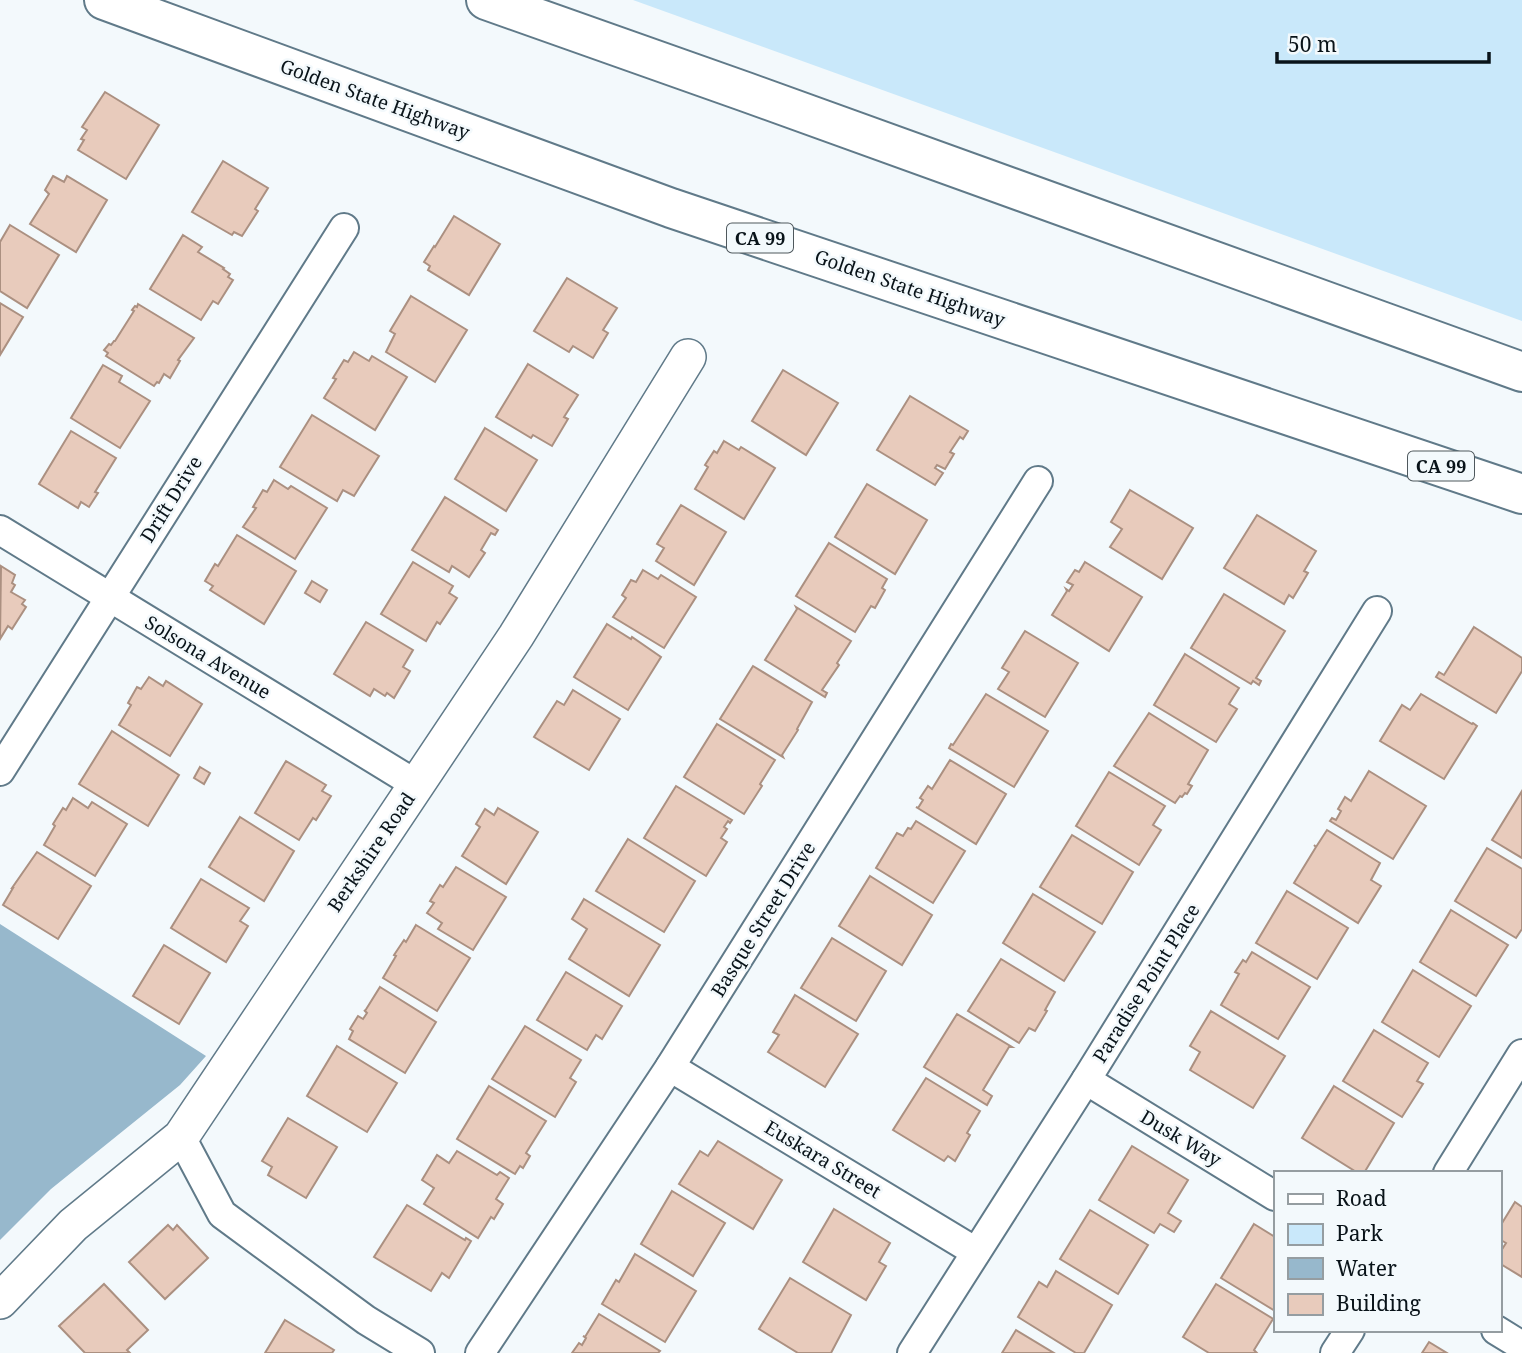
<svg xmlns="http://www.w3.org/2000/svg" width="1522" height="1353" viewBox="0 0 1522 1353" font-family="'Noto Serif',serif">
<rect width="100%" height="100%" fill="#f3f9fc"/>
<polygon fill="#c9e8fa" points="633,0 1522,0 1522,321"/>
<polygon fill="#97b8cc" points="0,924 206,1056 180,1085 51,1189 0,1240"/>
<g fill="#e8cbbc" stroke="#ab9081" stroke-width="2">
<polygon points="105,92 159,125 126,179 78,150 84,140 81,139 87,130 82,127"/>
<polygon points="223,161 268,188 255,209 258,211 242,236 234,232 232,235 192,212"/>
<polygon points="53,176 64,182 67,176 107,200 76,252 30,224 49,194 45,190"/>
<polygon points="454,216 500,244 469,295 428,270 430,266 424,262 434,246 435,247"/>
<polygon points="10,225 59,255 27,308 0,291 0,242"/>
<polygon points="183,235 202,247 198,252 224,268 223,269 230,274 228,277 233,280 218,304 213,301 201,320 150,289"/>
<polygon points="567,278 617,308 603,330 608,333 593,358 573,346 569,352 534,331"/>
<polygon points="411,296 467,330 435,382 386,352 395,334 390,331"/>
<polygon points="0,303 23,317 0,355"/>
<polygon points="138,304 194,338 178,360 180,361 170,378 164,374 159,383 157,382 154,386 106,356 108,353 104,350 109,344 111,345 114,341 115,341 134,311 132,310 135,306 137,307"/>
<polygon points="354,352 369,361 372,356 407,377 375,430 324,398 336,379 333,378 344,360 348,362"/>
<polygon points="528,364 578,395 564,417 568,419 552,446 533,435 531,438 496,417"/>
<polygon points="103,365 122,376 119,382 150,401 120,448 71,418"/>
<polygon points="783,370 838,403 806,455 752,421"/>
<polygon points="910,396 968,431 963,439 960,437 950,452 954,454 945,469 937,465 935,468 943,473 935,485 877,450"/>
<polygon points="312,415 379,456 354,496 343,490 337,501 280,467"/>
<polygon points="485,428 537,460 506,511 455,479"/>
<polygon points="71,431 116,458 95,492 98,493 89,507 81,502 78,508 39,484"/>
<polygon points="724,441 739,450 741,447 775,468 744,519 695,489 708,467 705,465 714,451 717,453"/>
<polygon points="274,480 288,489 291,486 327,508 295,559 243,527 256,508 253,507 263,490 267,492"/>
<polygon points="867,484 927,520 895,574 835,537"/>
<polygon points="1130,490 1193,528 1162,579 1110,547 1122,529 1111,522"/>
<polygon points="445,497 498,530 495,535 491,533 481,550 485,553 469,577 452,566 449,572 412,550"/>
<polygon points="681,505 726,532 694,585 656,561 664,548 657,544"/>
<polygon points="1257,515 1316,551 1304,571 1308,573 1293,598 1289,595 1284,604 1224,568"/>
<polygon points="237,535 296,571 264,624 210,590 213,586 205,581 215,564 218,566"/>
<polygon points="829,543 887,579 882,588 885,590 875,608 871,606 855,632 796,596"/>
<polygon points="413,562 453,586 449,593 457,598 440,624 437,622 426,641 381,614"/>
<polygon points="1085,562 1142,597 1109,651 1052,615 1067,591 1066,589 1069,591 1073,585 1067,582 1075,570 1079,572"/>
<polygon points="1,566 15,575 12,583 15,585 11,592 25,600 22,604 26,607 12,629 8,626 0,639"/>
<polygon points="643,570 658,579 661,575 696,597 664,648 613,617 626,598 622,595 631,580 636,582"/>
<polygon points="312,581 327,590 320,602 305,593"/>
<polygon points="1224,594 1285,631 1256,678 1261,681 1259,685 1253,681 1251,684 1191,648"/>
<polygon points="796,607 851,641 837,663 839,665 822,690 827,693 825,697 765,660 797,609"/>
<polygon points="366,622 413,650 403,667 410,671 394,698 387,693 385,696 374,689 370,696 334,674"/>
<polygon points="607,624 631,639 632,637 661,657 628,710 574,677"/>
<polygon points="1474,627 1522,658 1522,671 1496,713 1436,677 1439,672 1444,675"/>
<polygon points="1025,631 1078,663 1045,717 998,689 1009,672 1002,668"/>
<polygon points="1185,654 1239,688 1229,704 1237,709 1216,742 1154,705"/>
<polygon points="753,666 812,702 797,729 798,730 782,755 783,757 720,719"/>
<polygon points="149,677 163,686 166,681 202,704 170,756 119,725 131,705 128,703 137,687 141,689"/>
<polygon points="573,690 620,719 589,770 534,737 557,701 564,705"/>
<polygon points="986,694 1048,731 1014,787 949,748 951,744 953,745"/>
<polygon points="1421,694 1472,724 1473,723 1477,726 1444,779 1380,741 1402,705 1410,710"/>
<polygon points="1149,713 1208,750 1188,784 1192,786 1187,794 1185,793 1182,797 1180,796 1175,803 1114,766"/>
<polygon points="717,724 775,760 760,784 762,786 744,814 684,777"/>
<polygon points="112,731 179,775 148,826 79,784"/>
<polygon points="950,760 1006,794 976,844 916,807 918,808 923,800 920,798 928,786 932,789"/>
<polygon points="286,761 326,785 322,791 331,796 316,820 313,818 299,840 255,813"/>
<polygon points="200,767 210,773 204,784 194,778"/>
<polygon points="1369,771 1426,806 1393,859 1330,821 1332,818 1336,820 1341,811 1338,809 1345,797 1351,801"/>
<polygon points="1109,772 1165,806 1153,825 1161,830 1139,865 1076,826"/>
<polygon points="676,786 732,820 730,823 728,821 724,827 727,829 721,838 727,842 706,876 644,838"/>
<polygon points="1522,791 1522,858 1492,840"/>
<polygon points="73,798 88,808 92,802 127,824 95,876 44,845 55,826 53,824 63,808 66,810"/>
<polygon points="498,808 538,832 506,884 462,856 480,827 476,824 485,809 494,815"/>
<polygon points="240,817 294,851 264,901 209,867"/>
<polygon points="916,821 965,851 933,903 876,868 897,833 903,836 908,828 911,829"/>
<polygon points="1327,830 1380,863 1371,880 1381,886 1358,923 1294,883 1316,847 1314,845 1316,847"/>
<polygon points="1072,835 1133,872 1102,924 1040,887"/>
<polygon points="628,839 695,881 664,932 596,891"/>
<polygon points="1487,848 1522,869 1522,929 1516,938 1455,901"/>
<polygon points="37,852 91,886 58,939 3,905 13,888 12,888"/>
<polygon points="456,867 506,897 473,950 438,929 442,923 427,913 434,903 430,901 440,885 443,887"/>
<polygon points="870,876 932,915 902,965 839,926"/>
<polygon points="201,879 249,908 240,921 248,926 226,962 171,928"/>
<polygon points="1287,891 1348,928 1317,979 1256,943"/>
<polygon points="1033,894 1095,932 1064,981 1003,943"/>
<polygon points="584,899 660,945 629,996 569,959 587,929 572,919"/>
<polygon points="1451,910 1508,945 1476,996 1420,962"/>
<polygon points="416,925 470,958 437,1011 383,978 396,956 394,955 404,940 406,942"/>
<polygon points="832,938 886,971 856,1021 801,988"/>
<polygon points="164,945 210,973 179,1024 133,996"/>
<polygon points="1252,952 1310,987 1278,1039 1221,1005 1239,974 1235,972 1243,960 1246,962"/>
<polygon points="1001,959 1055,992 1045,1010 1047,1011 1035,1031 1029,1028 1019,1043 968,1011"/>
<polygon points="1413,970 1471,1006 1439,1057 1382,1022"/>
<polygon points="566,972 622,1006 602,1039 596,1035 587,1050 537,1020"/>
<polygon points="380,987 436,1022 405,1073 349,1039 353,1031 350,1029 358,1016 363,1019 367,1013 364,1010 365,1011"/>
<polygon points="795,995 858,1034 825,1087 768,1052 779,1035 773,1032"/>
<polygon points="1211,1011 1285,1056 1253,1108 1190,1070 1200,1052 1190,1046"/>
<polygon points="957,1014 1012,1047 1009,1047 983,1090 992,1096 987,1105 924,1067"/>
<polygon points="525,1026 581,1060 570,1078 576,1082 555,1117 492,1079"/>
<polygon points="1374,1030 1428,1063 1417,1081 1423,1084 1402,1117 1343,1081"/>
<polygon points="337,1046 397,1083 367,1132 307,1096"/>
<polygon points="926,1078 980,1111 967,1133 970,1135 955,1161 948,1156 944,1161 893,1130"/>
<polygon points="489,1086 546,1121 526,1153 530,1156 523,1168 520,1166 515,1174 457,1139"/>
<polygon points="1334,1086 1394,1123 1364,1173 1358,1173 1302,1138"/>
<polygon points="288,1118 337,1147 306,1198 268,1175 272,1167 262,1161"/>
<polygon points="718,1141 782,1180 753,1229 679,1184 700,1151 708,1156"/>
<polygon points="1132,1146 1188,1180 1168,1213 1181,1221 1174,1232 1160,1224 1154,1233 1099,1200"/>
<polygon points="457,1151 497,1175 500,1172 509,1178 496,1199 503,1204 494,1219 491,1217 478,1238 424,1204 434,1188 422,1180 437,1155 449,1163"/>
<polygon points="672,1191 725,1223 693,1276 641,1244"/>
<polygon points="1515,1202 1522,1207 1522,1277 1499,1263 1499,1254 1506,1243 1499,1239 1499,1228"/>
<polygon points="407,1205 465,1240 466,1238 471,1241 449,1278 442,1273 431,1291 374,1257"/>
<polygon points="834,1209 890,1243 879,1262 886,1266 866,1300 803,1262"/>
<polygon points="1090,1210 1148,1245 1118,1294 1060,1259"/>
<polygon points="1254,1224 1275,1237 1275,1311 1221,1278"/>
<polygon points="168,1225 173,1230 177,1225 208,1258 165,1299 129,1262"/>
<polygon points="635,1254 696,1291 665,1342 602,1304 616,1280 619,1282"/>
<polygon points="1056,1271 1112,1305 1084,1353 1076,1353 1018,1317 1039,1282 1047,1287"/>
<polygon points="790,1278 851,1315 831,1353 798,1353 759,1329"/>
<polygon points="104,1284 148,1330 127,1350 130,1353 85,1353 59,1326"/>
<polygon points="1216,1284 1275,1320 1273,1319 1254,1350 1257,1353 1209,1353 1183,1337"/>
<polygon points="599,1314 660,1351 658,1353 572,1353 579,1343 582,1345 586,1338 583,1336 585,1337"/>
<polygon points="285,1320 334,1350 332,1353 265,1353"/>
<polygon points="1016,1330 1054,1353 1002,1353"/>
<polygon points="1429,1342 1447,1353 1422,1353"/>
</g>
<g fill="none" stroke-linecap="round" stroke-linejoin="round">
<defs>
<g id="minor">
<polyline points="0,530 417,785"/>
<polyline points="0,771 344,228"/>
<polyline points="670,1067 976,1252"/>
<polyline points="1086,1080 1275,1196"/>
<polyline points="181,1137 222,1214 366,1320 420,1353"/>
<polyline points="1448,1173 1522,1054"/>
<polyline points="1496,1330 1522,1346"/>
<polyline points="480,1353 670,1067 1038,481"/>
<polyline points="912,1353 1086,1080 1377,611"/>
<polyline points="1335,1353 1350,1330"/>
</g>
<polyline id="tertiary" points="0,1301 73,1225 181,1137 516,636 688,357"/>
<g id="motorway">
<polyline points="104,0 671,208 1522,494"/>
<polyline points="486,0 746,92 1522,372"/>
</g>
</defs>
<use href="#minor" stroke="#607a89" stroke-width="32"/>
<use href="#tertiary" stroke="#607a89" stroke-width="38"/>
<use href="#motorway" stroke="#607a89" stroke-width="42"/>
<use href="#minor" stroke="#fff" stroke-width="28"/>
<use href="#tertiary" stroke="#fff" stroke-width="35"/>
<use href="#motorway" stroke="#fff" stroke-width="38"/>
</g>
<g text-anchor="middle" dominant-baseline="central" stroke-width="5" stroke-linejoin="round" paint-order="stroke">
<g fill="#f3f9fc" stroke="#4f585d" stroke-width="2">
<rect x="727" y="223.5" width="66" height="29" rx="5"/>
<rect x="1408" y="451.5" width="66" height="29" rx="5"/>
</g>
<g font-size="18" font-weight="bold" fill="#091319">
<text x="760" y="238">CA 99</text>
<text x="1441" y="466">CA 99</text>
</g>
<g font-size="19" fill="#091319" stroke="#f3f9fc">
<text transform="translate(375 99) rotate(20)">Golden State Highway</text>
<text transform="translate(910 288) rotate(19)">Golden State Highway</text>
<text transform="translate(171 499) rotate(-58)">Drift Drive</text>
<text transform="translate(208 657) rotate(31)">Solsona Avenue</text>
<text transform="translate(371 852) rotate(-56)">Berkshire Road</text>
<text transform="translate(763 919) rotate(-58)">Basque Street Drive</text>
<text transform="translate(1146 983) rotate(-58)">Paradise Point Place</text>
<text transform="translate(1181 1138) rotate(31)">Dusk Way</text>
<text transform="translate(823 1159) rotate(31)">Euskara Street</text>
</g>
</g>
<rect x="1274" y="1171" width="228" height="161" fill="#f3f9fc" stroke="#959da1" stroke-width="2"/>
<rect x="1288" y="1194" width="35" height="10" fill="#ffffff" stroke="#959da1" stroke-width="2"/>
<text x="1336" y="1206" font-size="21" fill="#091319">Road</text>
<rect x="1288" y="1224" width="35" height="21" fill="#c9e8fa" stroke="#959da1" stroke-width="2"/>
<text x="1336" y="1241" font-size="21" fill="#091319">Park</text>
<rect x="1288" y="1258" width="35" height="21" fill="#97b8cc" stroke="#959da1" stroke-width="2"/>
<text x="1336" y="1276" font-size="21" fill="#091319">Water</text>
<rect x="1288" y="1294" width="35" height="21" fill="#e8cbbc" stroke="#959da1" stroke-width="2"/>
<text x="1336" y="1311" font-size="21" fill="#091319">Building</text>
<path d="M1277 52v10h212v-10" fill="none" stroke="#091319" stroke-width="3.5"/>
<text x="1288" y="52" font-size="21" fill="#091319" stroke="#f3f9fc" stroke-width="5" paint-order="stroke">50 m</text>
</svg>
